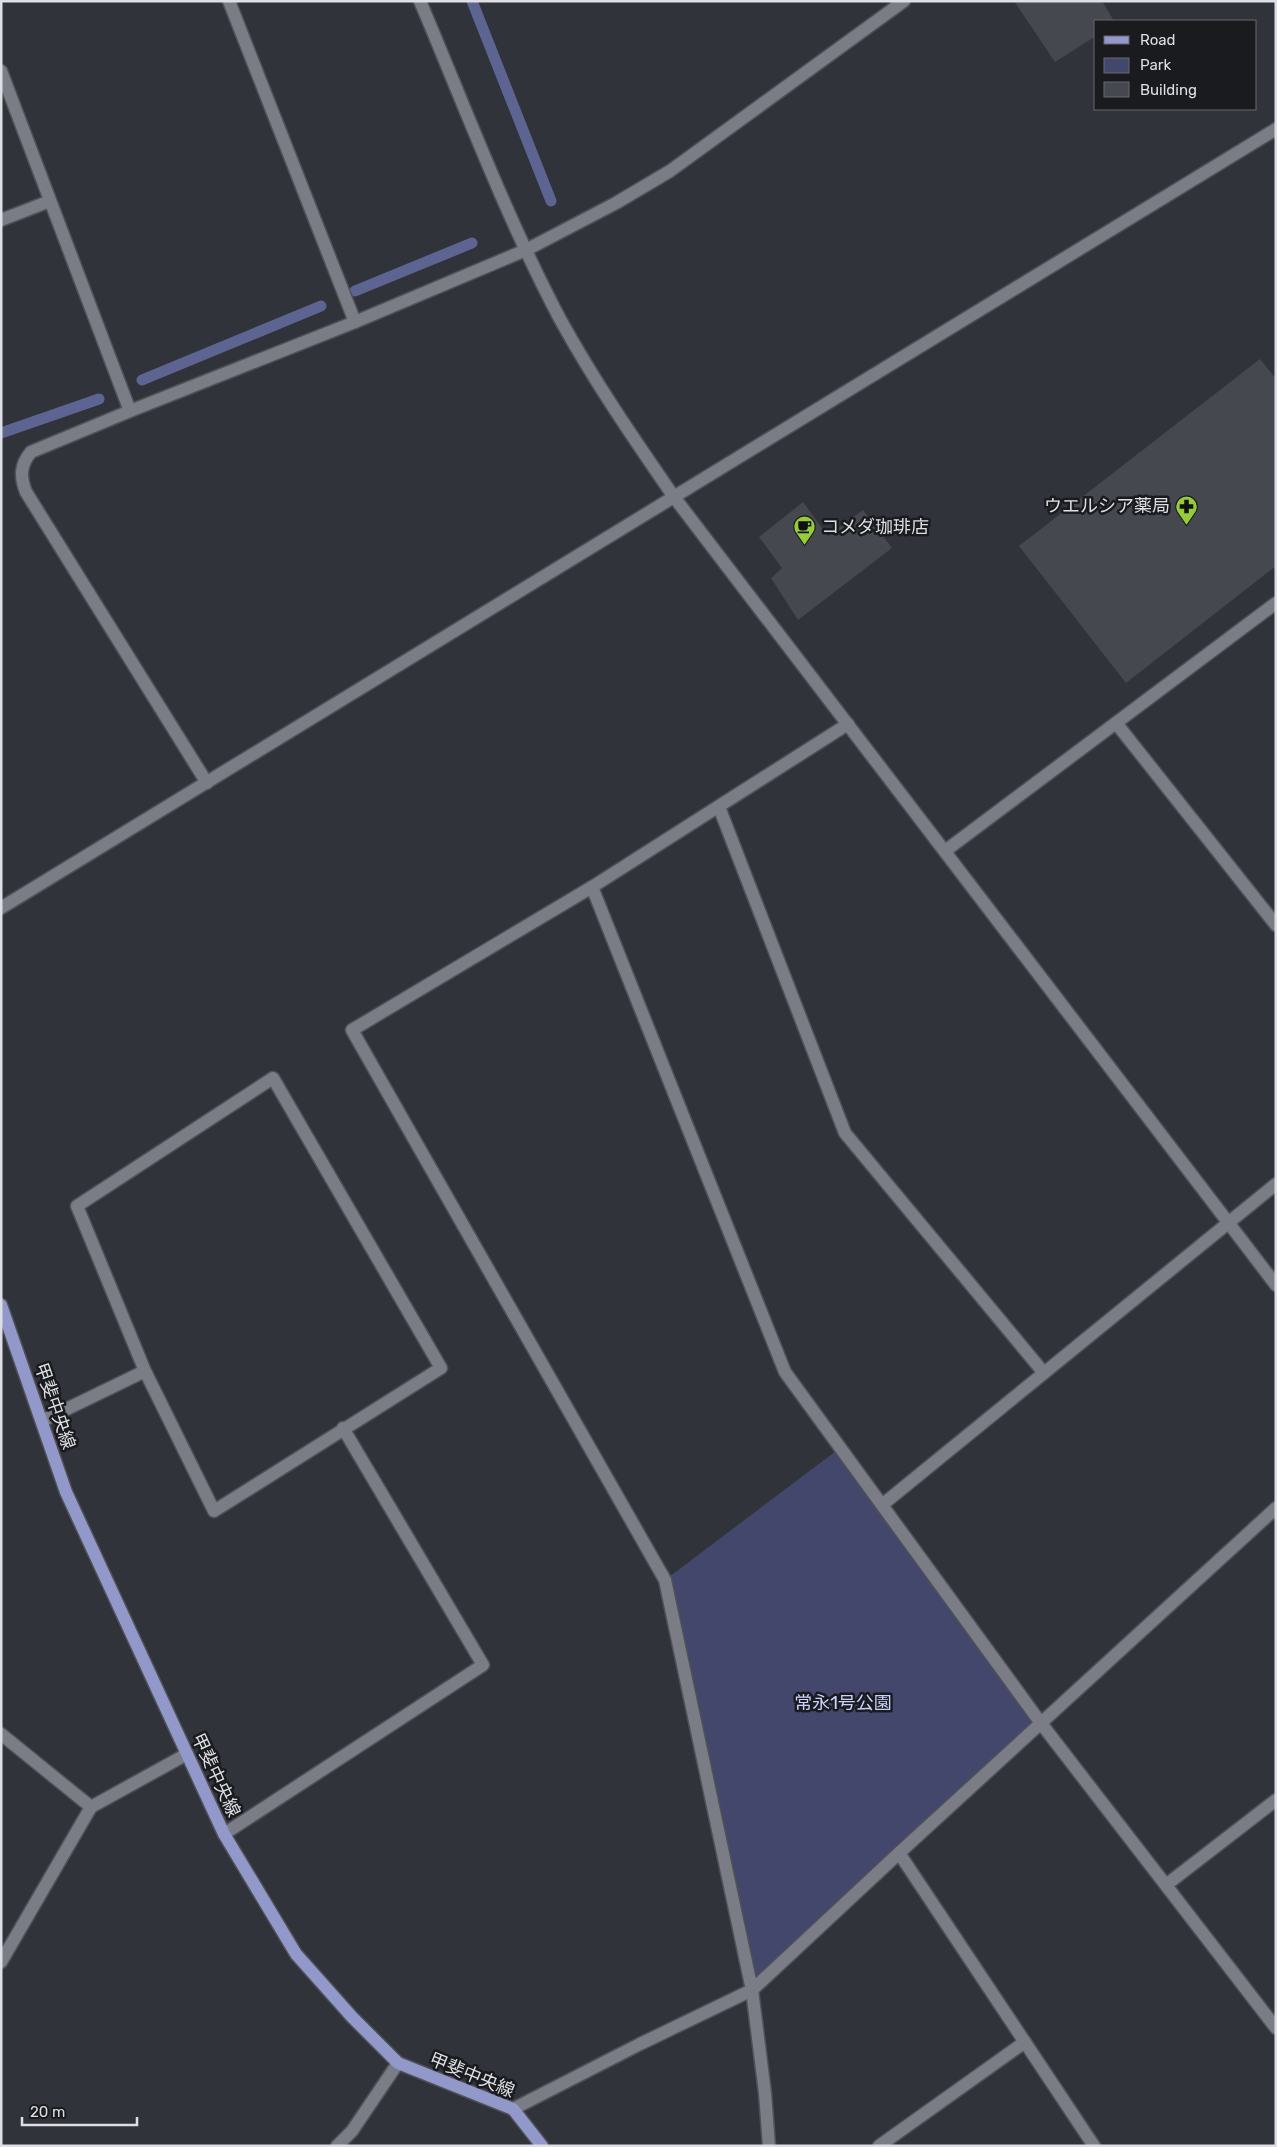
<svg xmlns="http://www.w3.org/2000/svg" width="1277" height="2147" viewBox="0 0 1277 2147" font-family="Rubik,'Noto Sans JP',sans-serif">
<rect width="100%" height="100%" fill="#31333b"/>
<polygon fill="#43476b" points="840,1448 1040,1722 752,1990 665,1580"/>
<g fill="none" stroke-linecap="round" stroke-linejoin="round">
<g stroke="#5e6491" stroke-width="11">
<polyline points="472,1 551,201"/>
<polyline points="355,291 472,243"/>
<polyline points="142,380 321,306"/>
<polyline points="1,433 99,399"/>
</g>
</g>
<g fill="#464850">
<polygon points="1014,1 1102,1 1114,21 1096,21 1096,36 1055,62"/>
<polygon points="1260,359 1276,379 1276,566 1126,683 1019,546"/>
<polygon points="803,502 828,536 863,510 892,548 798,620 771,578 782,568 759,537"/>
</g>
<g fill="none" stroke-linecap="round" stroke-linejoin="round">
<defs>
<g id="minor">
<polyline points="229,1 355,322"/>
<path d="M420,1C465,107 506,217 560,319C594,381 634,439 674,497L1276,1285"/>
<polyline points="1,71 130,411 355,322 526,250 616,203 670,171 904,1"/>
<polyline points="1,220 50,201"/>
<path d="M130,411L31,452C20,465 20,477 26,492L207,783"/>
<polyline points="1116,723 1276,925"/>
<polyline points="719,807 845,1133 1044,1373"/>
<polyline points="945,851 1276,603"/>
<polyline points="592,887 785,1372 1040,1722 1276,2028"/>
<polyline points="1,908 1276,129"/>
<polyline points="42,1421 145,1371 77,1206 273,1078 441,1368 214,1511 145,1371"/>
<polyline points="882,1505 1276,1184"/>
<polyline points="1,1734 91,1807"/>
<polyline points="224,1834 483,1665 343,1428"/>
<polyline points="899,1853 1094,2146"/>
<polyline points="1166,1885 1276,1800"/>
<polyline points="1,1962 91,1807 187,1754"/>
<polyline points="513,2109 640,2044 752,1990 899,1853 1276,1508"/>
<polyline points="337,2146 352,2131 398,2063"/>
<polyline points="769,2146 765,2093 752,1990 665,1580 352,1030 592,887 848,724"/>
<polyline points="879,2146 1025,2042"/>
</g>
<polyline id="major" points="1,1305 66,1492 224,1834 296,1954 352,2017 398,2063 513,2109 542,2146"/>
</defs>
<use href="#minor" stroke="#505158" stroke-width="15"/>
<use href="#major" stroke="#505158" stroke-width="15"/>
<use href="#minor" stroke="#7b7d86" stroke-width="12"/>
<use href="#major" stroke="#9299ca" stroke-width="12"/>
</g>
<defs>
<symbol id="pharmacy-pin" viewBox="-11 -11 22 30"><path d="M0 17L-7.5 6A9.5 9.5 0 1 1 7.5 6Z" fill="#96cc3a" stroke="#1a1b1e"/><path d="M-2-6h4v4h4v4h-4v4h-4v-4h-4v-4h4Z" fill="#111"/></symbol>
<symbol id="cafe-pin" viewBox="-11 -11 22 30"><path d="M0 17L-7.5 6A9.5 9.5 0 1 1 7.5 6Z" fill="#96cc3a" stroke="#1a1b1e"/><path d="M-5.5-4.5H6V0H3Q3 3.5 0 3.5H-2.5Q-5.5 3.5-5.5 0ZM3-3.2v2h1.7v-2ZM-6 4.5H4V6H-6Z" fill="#111"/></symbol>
</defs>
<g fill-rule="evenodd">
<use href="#pharmacy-pin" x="1174" y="494" width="25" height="34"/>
<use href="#cafe-pin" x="792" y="514" width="25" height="34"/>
</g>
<g text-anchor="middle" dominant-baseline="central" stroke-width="5" stroke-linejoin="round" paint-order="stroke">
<g font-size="18" fill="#dedfe4" stroke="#1a1b1e" text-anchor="end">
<text x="1170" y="506">ウエルシア薬局</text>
<text x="821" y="527" text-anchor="start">コメダ珈琲店</text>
</g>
<g font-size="18" fill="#dedfe4" stroke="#1a1b1e">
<text transform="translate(55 1406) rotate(71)">甲斐中央線</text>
<text transform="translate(216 1775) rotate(65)">甲斐中央線</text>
<text transform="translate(472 2075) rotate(22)">甲斐中央線</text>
</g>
<g font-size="18" fill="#cad1fc" stroke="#1a1b1e">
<text x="843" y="1703">常永1号公園</text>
</g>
</g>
<rect width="1277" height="2147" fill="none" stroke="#dedfe4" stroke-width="5"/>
<rect x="1094" y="20" width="162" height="90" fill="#1a1b1e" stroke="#68696d"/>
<rect x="1104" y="36" width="25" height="8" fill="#9299ca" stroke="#68696d"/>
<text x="1140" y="45" font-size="15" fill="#dedfe4">Road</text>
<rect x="1104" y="58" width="25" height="15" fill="#43476b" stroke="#68696d"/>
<text x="1140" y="70" font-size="15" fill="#dedfe4">Park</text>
<rect x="1104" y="82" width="25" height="15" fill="#464850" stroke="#68696d"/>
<text x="1140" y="95" font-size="15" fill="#dedfe4">Building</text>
<path d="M22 2117v8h115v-8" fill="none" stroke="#dedfe4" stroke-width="2.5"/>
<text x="30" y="2117" font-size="15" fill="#dedfe4" stroke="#1a1b1e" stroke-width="4" paint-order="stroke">20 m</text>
</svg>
